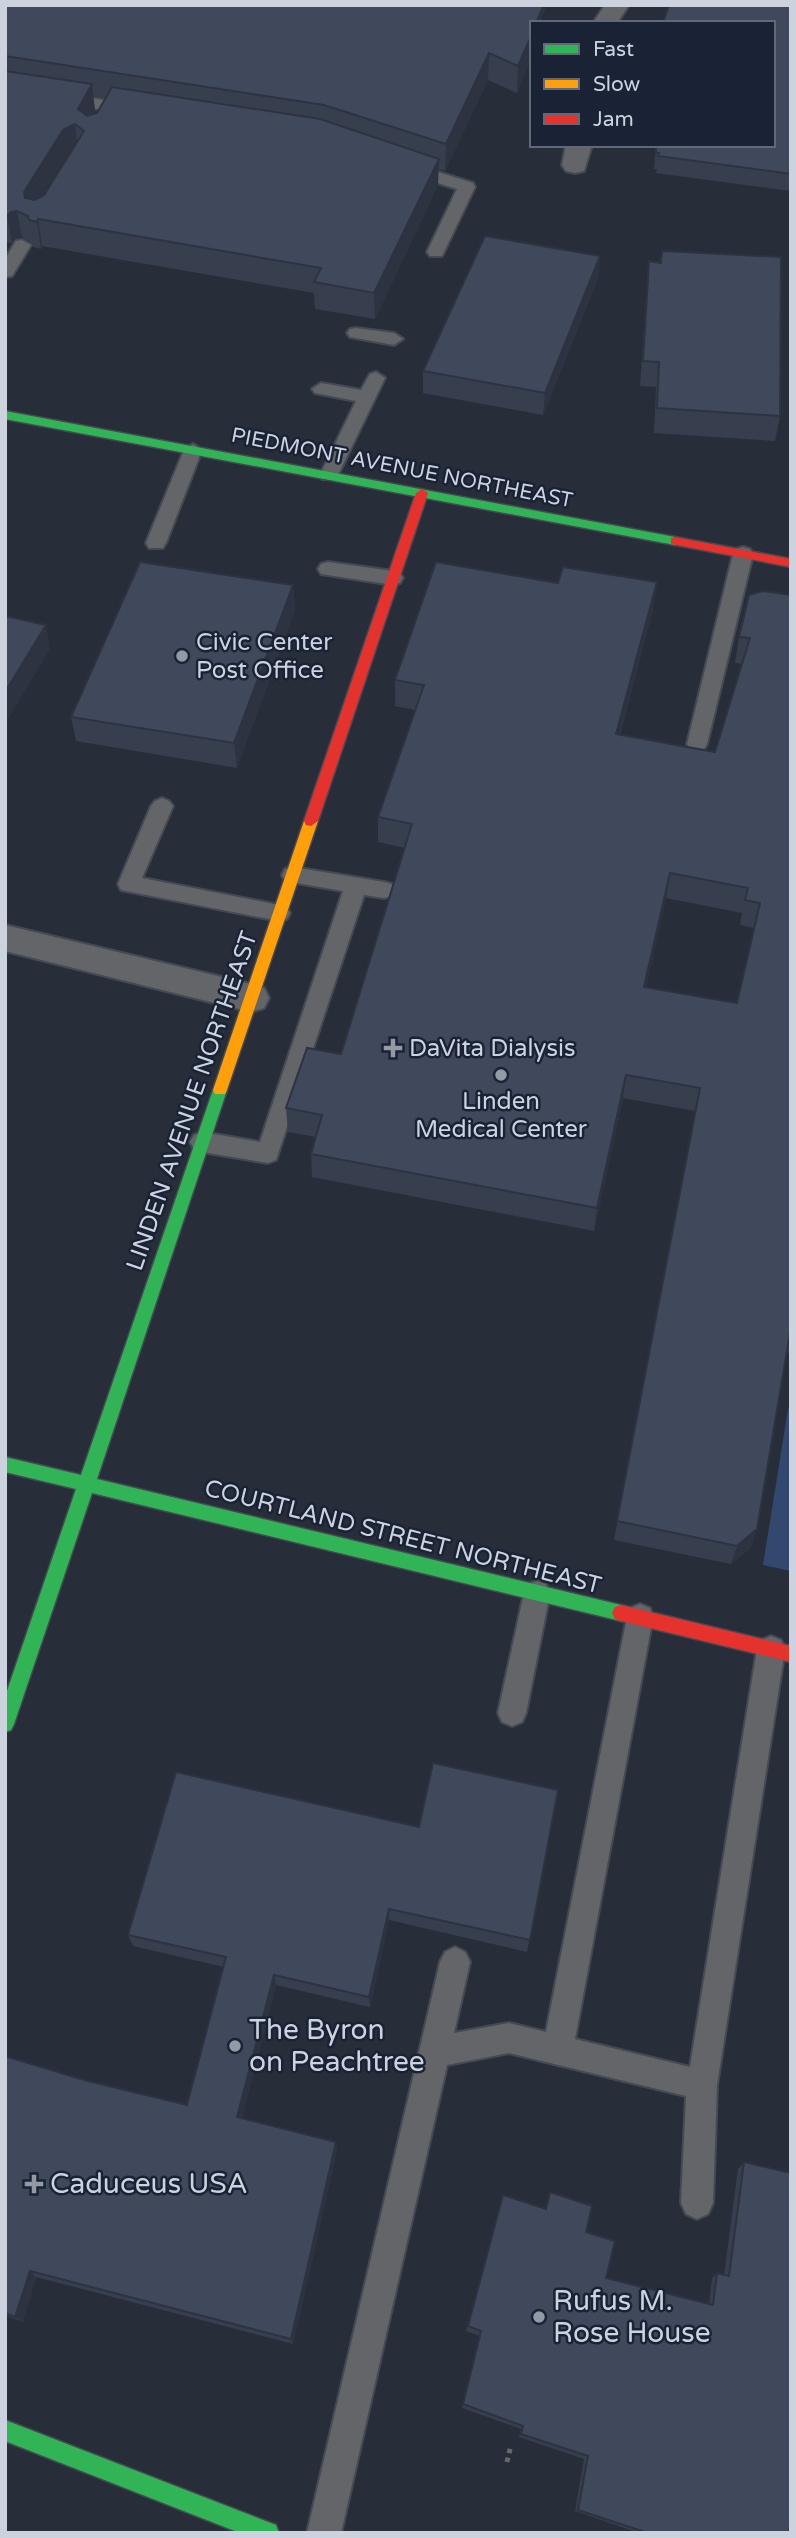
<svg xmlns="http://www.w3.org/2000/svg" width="796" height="2538" viewBox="0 0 796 2538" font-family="'Varela Round',sans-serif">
<rect width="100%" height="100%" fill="#282e39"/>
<polygon fill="#32486f" points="791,1406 791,1571 763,1565 788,1409"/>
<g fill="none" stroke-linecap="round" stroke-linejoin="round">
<defs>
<g id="lane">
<polygon points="5,84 135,105 143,110 135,115 5,94"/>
<polygon points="406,162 473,183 475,187 442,256 430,256 427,252 457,189 400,171 398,167 400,163"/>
<polygon points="22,240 31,245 12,276 5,277 5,259 16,241"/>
<polygon points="356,328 394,333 403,339 394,345 350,337 347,333 350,329"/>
<polygon points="376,372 385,378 338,475 336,479 322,479 320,475 356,401 315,393 312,389 321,383 361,390 370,374"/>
<polygon points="193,444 202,450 166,543 163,548 149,548 146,543 184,450"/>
<polygon points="743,547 750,549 753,554 707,744 704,749 697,751 690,749 687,744 733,554 736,549"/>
<polygon points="328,562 393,571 400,573 403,578 400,583 393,585 321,574 318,569 321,564"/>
<polygon points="162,798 169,801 173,806 142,878 279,905 287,907 290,913 287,919 279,921 121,890 118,884 151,806 155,801"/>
<polygon points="293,867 384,882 392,884 395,890 392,896 384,898 364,895 276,1160 268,1163 202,1152 194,1149 190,1142 194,1135 202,1132 260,1142 343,891 285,881 282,875 285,869"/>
<polygon points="537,1581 546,1584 550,1593 526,1713 522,1722 512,1726 502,1722 498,1713 524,1593 528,1584"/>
<polygon points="640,1604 650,1608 653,1617 575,2039 690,2067 757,1649 761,1640 771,1636 781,1640 785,1649 717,2085 713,2203 708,2214 697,2219 686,2214 681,2203 686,2096 509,2053 447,2065 341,2533 307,2533 440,1962 445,1952 455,1947 465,1952 470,1962 454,2033 509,2023 546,2032 627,1617 630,1608"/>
</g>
<g id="street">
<polygon points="605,5 629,5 617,23 593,23"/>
<polygon points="566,145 592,145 584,171 575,173 566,171 562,165"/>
<polygon points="5,925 251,984 264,988 269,998 264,1008 251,1012 5,951"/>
</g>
<g id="fast">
<polygon points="5,411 675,537 681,541 675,545 5,419"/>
<polygon points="220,1084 227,1090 97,1479 621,1605 627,1607 630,1613 627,1619 621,1621 92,1493 14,1724 11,1730 5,1732 5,1697 76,1489 5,1472 5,1457 81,1475 213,1090"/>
<polygon points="5,2420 268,2522 276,2525 279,2533 240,2533 5,2441"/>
</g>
<polygon id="slow" points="311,816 318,821 227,1090 225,1094 215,1094 213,1090 304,821"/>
<g id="jam">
<polygon points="422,489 428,493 318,821 311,826 306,825 304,821 416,493"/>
<polygon points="675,537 791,559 791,567 671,544 671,538"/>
<polygon points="621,1605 791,1646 791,1662 621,1621 615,1619 612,1613 615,1607"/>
</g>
</defs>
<use href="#lane" stroke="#444952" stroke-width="4"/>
<use href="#street" stroke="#444952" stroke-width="4"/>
<use href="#fast" stroke="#444952" stroke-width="3"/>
<use href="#slow" stroke="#444952" stroke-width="3"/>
<use href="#jam" stroke="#444952" stroke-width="3"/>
<polyline stroke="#64686d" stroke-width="5" stroke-dasharray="4.5 4.5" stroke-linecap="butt" points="507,2462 511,2445"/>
<use href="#lane" fill="#636569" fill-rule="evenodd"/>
<use href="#street" fill="#636569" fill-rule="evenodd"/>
<use href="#fast" fill="#30b455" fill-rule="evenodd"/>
<use href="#slow" fill="#ff9f0a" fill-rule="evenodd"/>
<use href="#jam" fill="#e5322d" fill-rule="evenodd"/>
</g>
<g fill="#373f4e" fill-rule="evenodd">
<path d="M5,5H547L542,16V23H532V57L517,93L488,80L445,171L438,169V185L375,319L315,309L314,293L42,246L41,249L33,247L32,243L22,237L16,238L12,243L5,242ZM93,96L106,98L97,113L93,114L95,111ZM69,156L44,195L42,196L67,157Z"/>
<polygon points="791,5 791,191 656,173 657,169 654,169 656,145 773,145"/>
<polygon points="662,251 780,416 775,441 654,433 656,387 640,386 647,286 649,261 660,262"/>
<polygon points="600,256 598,278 543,415 423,393 423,371"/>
<polygon points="293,585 295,610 237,768 76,741 71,717"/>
<path d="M791,595V1356L787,1351L751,1548L731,1564L614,1540L695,1111L623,1098L594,1231L312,1177L311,1154L316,1137L288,1132L286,1108L341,1054L405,848L378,842V817L415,710L395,706V680L653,609L620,735L715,752L742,664L735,663L739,637ZM666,898L742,913L740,925L754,928L737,1003L646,988Z"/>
<polygon points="558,1790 527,1952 389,1920 370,2007 276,1985 242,2118 336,2142 337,2150 293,2344 36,2277 23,2322 5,2315 5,2056 84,2080 187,2105 224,1967 133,1946 128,1935 419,1827"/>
<polygon points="744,2162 789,2533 639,2533 575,2511 584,2459 519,2437 521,2429 462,2408 480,2336 466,2331 503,2195 545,2209 550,2192 586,2232 606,2278 709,2304 712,2278 717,2273 724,2275 738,2169"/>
</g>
<g fill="#2d3340">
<polygon points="537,5 547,5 542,16 542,23 536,23"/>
<polygon points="532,34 532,57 517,93 518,66"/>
<polygon points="489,53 488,80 445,171 446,144"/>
<polygon points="92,84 95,111 84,131 78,109"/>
<polygon points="75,124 78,151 67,157 28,218 24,192 63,130"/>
<polygon points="439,159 438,185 375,319 374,293"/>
<polygon points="17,211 22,237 16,238 12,243 7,216 11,212"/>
<polygon points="38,219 42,246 41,249 37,222"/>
<polygon points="600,256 598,278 543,415 545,393"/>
<polygon points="657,582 653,609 613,760 616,734"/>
<polygon points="293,585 295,610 237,768 234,743"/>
<polygon points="46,625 50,649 5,724 5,692"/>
<polygon points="670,873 666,898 641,1012 644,987"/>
<polygon points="626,1075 623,1098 594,1231 597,1208"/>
<polygon points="757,1529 751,1548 731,1564 737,1546"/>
<polygon points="389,1909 389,1920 370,2007 369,1997"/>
<polygon points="274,1975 276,1985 240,2126 237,2117"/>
<polygon points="336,2142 337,2150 293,2344 291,2339"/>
<polygon points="30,2271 36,2277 23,2322 15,2317"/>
</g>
<g fill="#40495b" stroke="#2d3340" stroke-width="2" fill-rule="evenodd">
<polygon points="5,5 537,5 543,7 536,23 532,23 532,34 518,66 489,53 446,144 324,105 5,56"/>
<polygon points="669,5 791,5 791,174 658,156 659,153 656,153 656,145 773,145 773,23 663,23"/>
<path d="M5,71L92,84L78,109L87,116L97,113L112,87L320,119L439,159L374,293L314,282L321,268L38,219L37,222L29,220L28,216L17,211L11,212L7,216H5ZM75,124L84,131L44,195L35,200L25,198L24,192L63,130Z"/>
<polygon points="485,236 600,256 545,393 423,371"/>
<polygon points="662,251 781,257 780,416 657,408 659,362 643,361 649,261 661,263"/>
<polygon points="140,562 293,585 234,743 71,717"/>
<path d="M436,562L558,583L563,567L657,582L616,734L715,752L750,638L739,637L749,595L763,591L791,595V1327L757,1529L737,1546L617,1521L700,1088L626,1075L597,1208L311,1154L322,1115L286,1108L307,1048L341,1054L412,824L378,817L424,685L395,680ZM670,873L748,888L745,900L760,903L737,1003L644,987Z"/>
<polygon points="5,616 46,625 5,692"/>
<polygon points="433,1763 558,1790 530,1940 389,1909 369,1997 274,1975 237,2117 336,2142 291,2339 30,2271 15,2317 5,2313 5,2056 84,2080 187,2105 226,1957 128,1935 176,1772 419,1827"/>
<polygon points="744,2162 791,2173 791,2519 789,2533 648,2533 578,2510 588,2456 521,2434 523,2426 463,2404 481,2331 468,2326 503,2195 546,2209 550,2192 592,2206 586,2232 615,2241 606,2278 713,2305 717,2273 729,2276"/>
</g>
<g fill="#9399a5" stroke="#192335" stroke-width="2.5">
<circle cx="182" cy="656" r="7"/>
<path d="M389.5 1037.5h7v7h7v7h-7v7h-7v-7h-7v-7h7z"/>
<circle cx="501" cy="1075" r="7"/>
<circle cx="235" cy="2046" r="7"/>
<path d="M30.5 2173.5h7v7h7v7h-7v7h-7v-7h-7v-7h7z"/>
<circle cx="539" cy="2317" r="7"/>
</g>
<g text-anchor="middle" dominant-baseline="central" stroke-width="5" stroke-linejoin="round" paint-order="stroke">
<g font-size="21" fill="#ccd3df" stroke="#192335">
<text transform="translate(402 468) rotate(11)">PIEDMONT AVENUE NORTHEAST</text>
</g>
<g font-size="24" fill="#ccd3df" stroke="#192335" text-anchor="start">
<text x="196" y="642">Civic Center<tspan x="196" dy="28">Post Office</tspan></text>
<text x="409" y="1048">DaVita Dialysis</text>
<text x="501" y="1101" text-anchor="middle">Linden<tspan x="501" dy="28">Medical Center</tspan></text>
</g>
<g font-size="24" fill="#ccd3df" stroke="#192335">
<text transform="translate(192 1101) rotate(-71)">LINDEN AVENUE NORTHEAST</text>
<text transform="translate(403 1537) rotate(14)">COURTLAND STREET NORTHEAST</text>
</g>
<g font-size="28" fill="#ccd3df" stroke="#192335" text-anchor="start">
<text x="249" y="2030">The Byron<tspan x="249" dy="32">on Peachtree</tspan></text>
<text x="50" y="2184">Caduceus USA</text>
<text x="553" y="2301">Rufus M.<tspan x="553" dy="32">Rose House</tspan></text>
</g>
</g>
<rect width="796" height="2538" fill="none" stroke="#ccd3df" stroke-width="14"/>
<rect x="530" y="21" width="245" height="126" fill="#192335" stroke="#616979" stroke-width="2"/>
<rect x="544" y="44" width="35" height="10" fill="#30b455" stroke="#616979" stroke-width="2"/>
<text x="593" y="56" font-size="21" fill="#ccd3df">Fast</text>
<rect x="544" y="79" width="35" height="10" fill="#ff9f0a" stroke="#616979" stroke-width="2"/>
<text x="593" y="91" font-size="21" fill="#ccd3df">Slow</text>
<rect x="544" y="114" width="35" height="10" fill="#e5322d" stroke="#616979" stroke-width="2"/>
<text x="593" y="126" font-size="21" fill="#ccd3df">Jam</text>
</svg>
